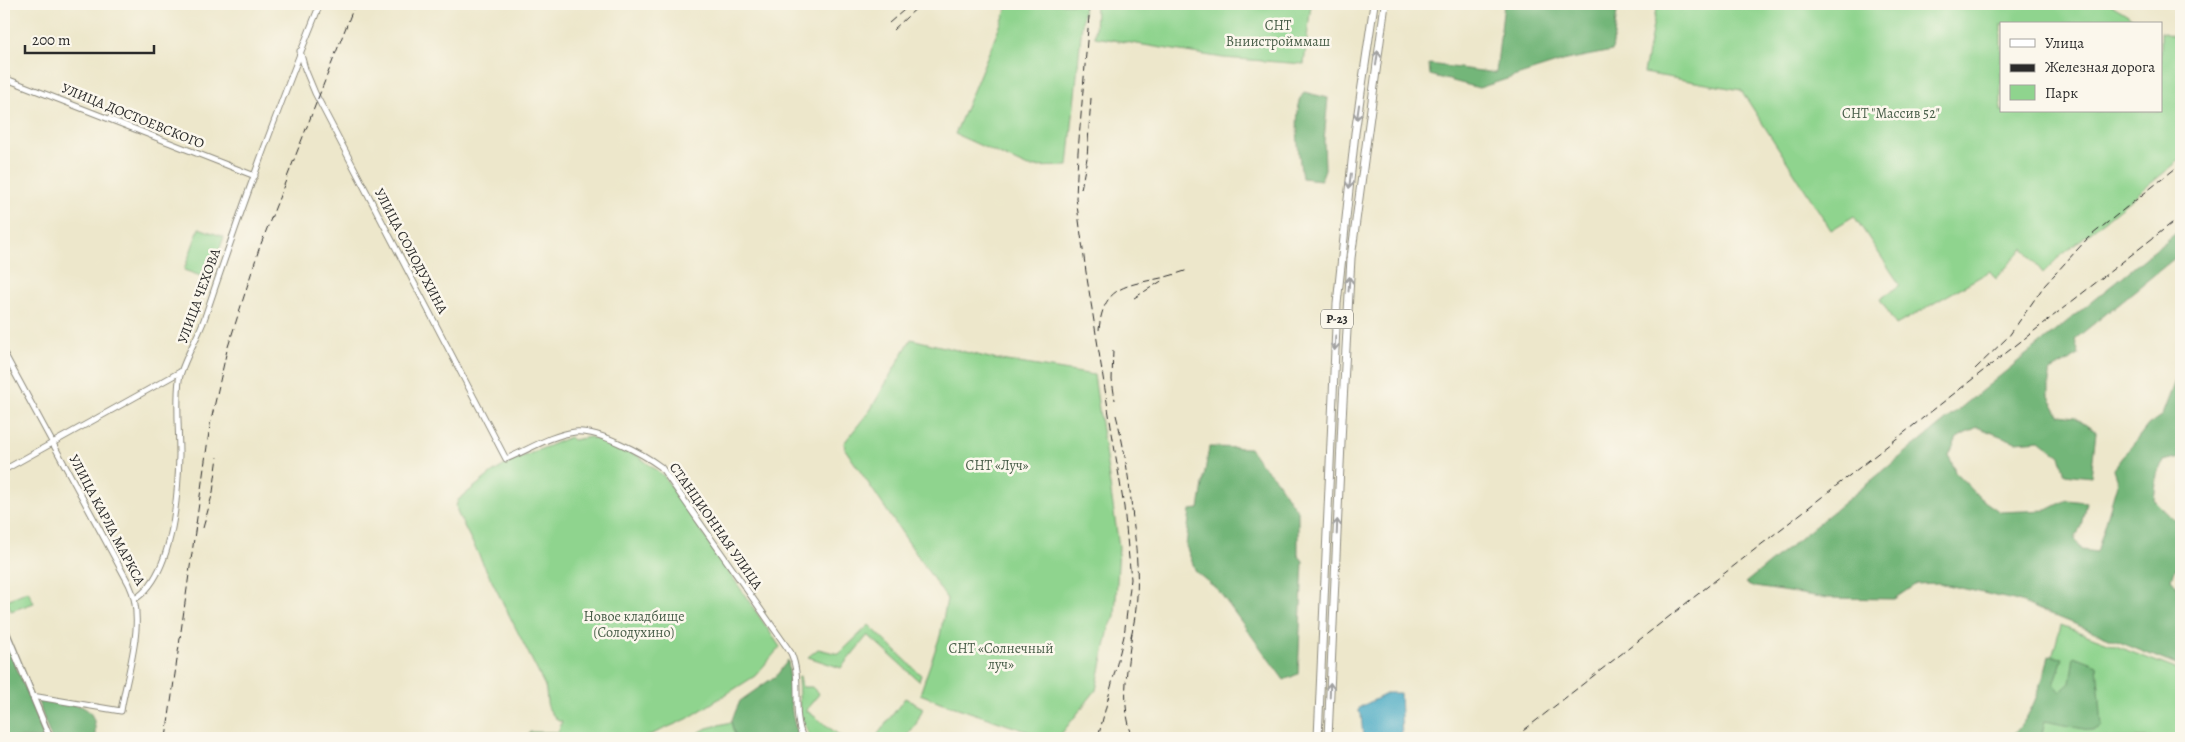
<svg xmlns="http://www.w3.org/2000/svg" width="2185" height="742" viewBox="0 0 2185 742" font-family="Alegreya,serif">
<rect width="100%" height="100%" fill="#fbf7ec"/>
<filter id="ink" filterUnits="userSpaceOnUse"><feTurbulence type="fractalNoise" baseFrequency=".02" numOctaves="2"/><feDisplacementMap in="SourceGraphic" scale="10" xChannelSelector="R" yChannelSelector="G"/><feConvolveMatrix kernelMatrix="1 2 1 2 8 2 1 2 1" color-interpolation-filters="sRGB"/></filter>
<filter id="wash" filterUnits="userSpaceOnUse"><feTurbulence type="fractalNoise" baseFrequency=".0096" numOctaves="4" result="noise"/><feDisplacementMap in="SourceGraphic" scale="20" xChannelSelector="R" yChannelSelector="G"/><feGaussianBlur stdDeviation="1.12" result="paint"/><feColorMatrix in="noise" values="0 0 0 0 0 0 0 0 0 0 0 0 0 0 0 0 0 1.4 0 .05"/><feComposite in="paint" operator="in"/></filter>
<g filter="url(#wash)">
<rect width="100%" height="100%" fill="#ede7cb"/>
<g fill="#8fd48e" stroke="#5d805c">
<polygon points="1009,4 1084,4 1068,166 1028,167 955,134"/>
<polygon points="1096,4 1311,4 1304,64 1223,58 1095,37"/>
<polygon points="1657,4 2110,4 2143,24 2001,24 2001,111 2161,111 2161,32 2181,39 2181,159 2057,259 2043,273 2023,248 1996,279 1990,271 1896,325 1880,299 1900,285 1854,216 1831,230 1741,90 1644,73"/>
<polygon points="199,228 224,237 209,279 184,270"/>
<polygon points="911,339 994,359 1094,375 1119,547 1115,616 1109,628 1096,690 1058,738 1047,738 940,702 920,694 940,636 947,599 845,449 844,443 871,409"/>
<path d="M570,437L573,440L590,437L638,456L664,476L780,647L755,676L687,719L643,738H527L530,732H558L562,721H558C543,704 549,705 545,686L458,514L456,506L458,500L492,473L510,462Z"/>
<polygon points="28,591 34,603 11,611 7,600"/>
<polygon points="869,625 921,675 919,681 868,635 841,668 808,657 818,649 839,654"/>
<polygon points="2061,625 2181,671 2181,738 2030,738"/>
<polygon points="800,676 802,687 812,687 819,694 806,710 843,738 811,738 800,715 798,677"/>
<polygon points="905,698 923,708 916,724 905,738 875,738"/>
<polygon points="731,722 736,738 689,738 707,728"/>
</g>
<g fill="#73b679" stroke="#4f7052">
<polygon points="1504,4 1618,4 1612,51 1566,60 1479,88 1430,75 1429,64 1496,73"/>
<path d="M1304,92L1328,98L1324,140L1325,169L1321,180L1302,178C1299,156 1292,110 1304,92Z"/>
<polygon points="2181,229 2181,253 2075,339 2079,355 2049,372 2049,396 2059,415 2075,417 2096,432 2091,477 2065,474 2060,456 2040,440 2016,442 1977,427 1957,438 1949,455 1955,472 1980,498 2000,512 2047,510 2067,500 2086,502 2081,526 2075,539 2082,550 2097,552 2118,481 2114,469 2148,425 2162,415 2181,365 2181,457 2163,461 2157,475 2154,500 2181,527 2181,568 2175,568 2171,579 2181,591 2181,667 2018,601 1939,583 1916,584 1894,599 1828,598 1755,587 1745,583"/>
<path d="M1209,447L1250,448C1259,465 1267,468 1278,482C1285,492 1288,500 1298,511V555L1303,561L1298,674L1284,680L1218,590L1196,572L1186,546L1190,510L1199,509Z"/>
<polygon points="4,638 46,738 4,738"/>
<path d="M2049,656L2063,658L2054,685L2060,692L2070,683L2074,656L2097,665L2102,726L2093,731L2045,721L2041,738H2010C2033,716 2041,686 2049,656Z"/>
<path d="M788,660C791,687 788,714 800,738H736L731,722L740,701L777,675Z"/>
<path d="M44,700C74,705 98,700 95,738H51L38,702Z"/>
</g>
<polygon fill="#42a7c2" stroke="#366976" points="1388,693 1400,693 1402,738 1363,738 1361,714 1358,711 1360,707"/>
</g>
<g filter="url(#ink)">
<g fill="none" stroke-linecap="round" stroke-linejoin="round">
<defs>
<g id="tertiary">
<path d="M300,51L305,69L315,93L506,459C528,450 551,435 575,432C599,430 642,453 661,467L791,653C803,680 791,711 803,738"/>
<polyline points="4,78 255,176"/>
<path d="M4,353L129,584C147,621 127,672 121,711L32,696"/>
<polyline points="4,470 180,372"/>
<path d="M135,599C173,575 178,497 179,455C179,430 176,405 179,380C182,362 199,336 205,317C240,212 278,107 320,4"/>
</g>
<polyline id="secondary" points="4,627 50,738"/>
<g id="trunk">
<polyline points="1318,738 1337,304 1355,133 1374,4"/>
<polyline points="1328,738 1342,420 1351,258 1385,4"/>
</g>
</defs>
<use href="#tertiary" stroke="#8c897b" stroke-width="7"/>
<use href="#secondary" stroke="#8c897b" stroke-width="8"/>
<use href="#trunk" stroke="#8c897b" stroke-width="9"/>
<use href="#tertiary" stroke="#fff" stroke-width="5"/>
<use href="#secondary" stroke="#fff" stroke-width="5.5"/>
<use href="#trunk" stroke="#fff" stroke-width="7"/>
<g stroke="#2b2b2b" stroke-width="1" stroke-dasharray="8 4" stroke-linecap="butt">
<polyline points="1090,4 1078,152 1076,198 1086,272 1124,507 1131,579 1124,636 1098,738"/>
<polyline points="889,23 911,4"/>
<polyline points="893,30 921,4"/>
<polyline points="1081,189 1087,158 1091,98"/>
<polyline points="1134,298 1163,280"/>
<path d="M1099,330C1103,286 1125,286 1161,278C1170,276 1179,273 1188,270"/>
<polyline points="1113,350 1112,380 1115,400"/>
<polyline points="1975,369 2009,336 2044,286 2088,238 2181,164"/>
<path d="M1116,415C1124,446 1129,478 1132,510C1137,554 1142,597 1130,640"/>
<polyline points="203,528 213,492 218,457"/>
<path d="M1132,633C1127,669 1120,704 1133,738"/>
<polyline points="166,738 210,425 227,350 259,249 355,4"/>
<polyline points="1514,738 2181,216"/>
</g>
</g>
<defs><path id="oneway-shaft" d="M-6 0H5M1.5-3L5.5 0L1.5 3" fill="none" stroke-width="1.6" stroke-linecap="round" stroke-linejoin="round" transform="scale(1.25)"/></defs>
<g stroke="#a0a0a0">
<use href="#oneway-shaft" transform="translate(1377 58) rotate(-82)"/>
<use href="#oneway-shaft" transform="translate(1358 112) rotate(98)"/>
<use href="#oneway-shaft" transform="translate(1350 181) rotate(97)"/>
<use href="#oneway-shaft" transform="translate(1349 284) rotate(-86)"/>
<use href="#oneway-shaft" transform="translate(1335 343) rotate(93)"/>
<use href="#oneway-shaft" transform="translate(1337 527) rotate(-88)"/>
<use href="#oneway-shaft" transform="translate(1330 690) rotate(-88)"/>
</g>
</g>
<g text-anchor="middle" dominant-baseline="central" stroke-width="5" stroke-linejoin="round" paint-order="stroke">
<rect fill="#fbf7ec" stroke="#696865" stroke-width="1" x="1321" y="309.5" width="32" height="19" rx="4"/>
<g font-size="12" font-weight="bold" fill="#2b2b2b">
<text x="1337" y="319">Р-23</text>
</g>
<g font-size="14" fill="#495e49" stroke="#fbf7ec">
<text x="1278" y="25">СНТ<tspan x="1278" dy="16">Вниистройммаш</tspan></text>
<text x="1891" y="113">СНТ "Массив 52"</text>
<text x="997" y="465">СНТ «Луч»</text>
<text x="634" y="616">Новое кладбище<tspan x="634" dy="16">(Солодухино)</tspan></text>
<text x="1001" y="648">СНТ «Солнечный<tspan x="1001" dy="16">луч»</tspan></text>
</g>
<g font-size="14" fill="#2b2b2b" stroke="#fbf7ec">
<text transform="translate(133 116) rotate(22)">УЛИЦА ДОСТОЕВСКОГО</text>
<text transform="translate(411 251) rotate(62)">УЛИЦА СОЛОДУХИНА</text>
<text transform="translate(199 296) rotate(-70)">УЛИЦА ЧЕХОВА</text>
<text transform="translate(107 520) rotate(62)">УЛИЦА КАРЛА МАРКСА</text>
<text transform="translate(716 526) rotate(55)">СТАНЦИОННАЯ УЛИЦА</text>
</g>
</g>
<rect width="2185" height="742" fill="none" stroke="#fbf7ec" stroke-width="20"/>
<rect x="2000" y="22" width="162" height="90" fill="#fbf7ec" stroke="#a8a59f"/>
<rect x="2010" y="39" width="25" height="8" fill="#ffffff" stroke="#a8a59f"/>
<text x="2045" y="48" font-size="15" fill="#2b2b2b">Улица</text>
<rect x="2010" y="64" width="25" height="8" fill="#2b2b2b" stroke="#a8a59f"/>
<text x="2045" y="72" font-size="15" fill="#2b2b2b">Железная дорога</text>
<rect x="2010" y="85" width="25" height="15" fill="#8fd48e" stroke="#a8a59f"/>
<text x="2045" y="98" font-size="15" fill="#2b2b2b">Парк</text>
<path d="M25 45v8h129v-8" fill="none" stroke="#2b2b2b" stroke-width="2.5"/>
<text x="32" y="45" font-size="15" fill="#2b2b2b" stroke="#fbf7ec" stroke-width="4" paint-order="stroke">200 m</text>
</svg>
